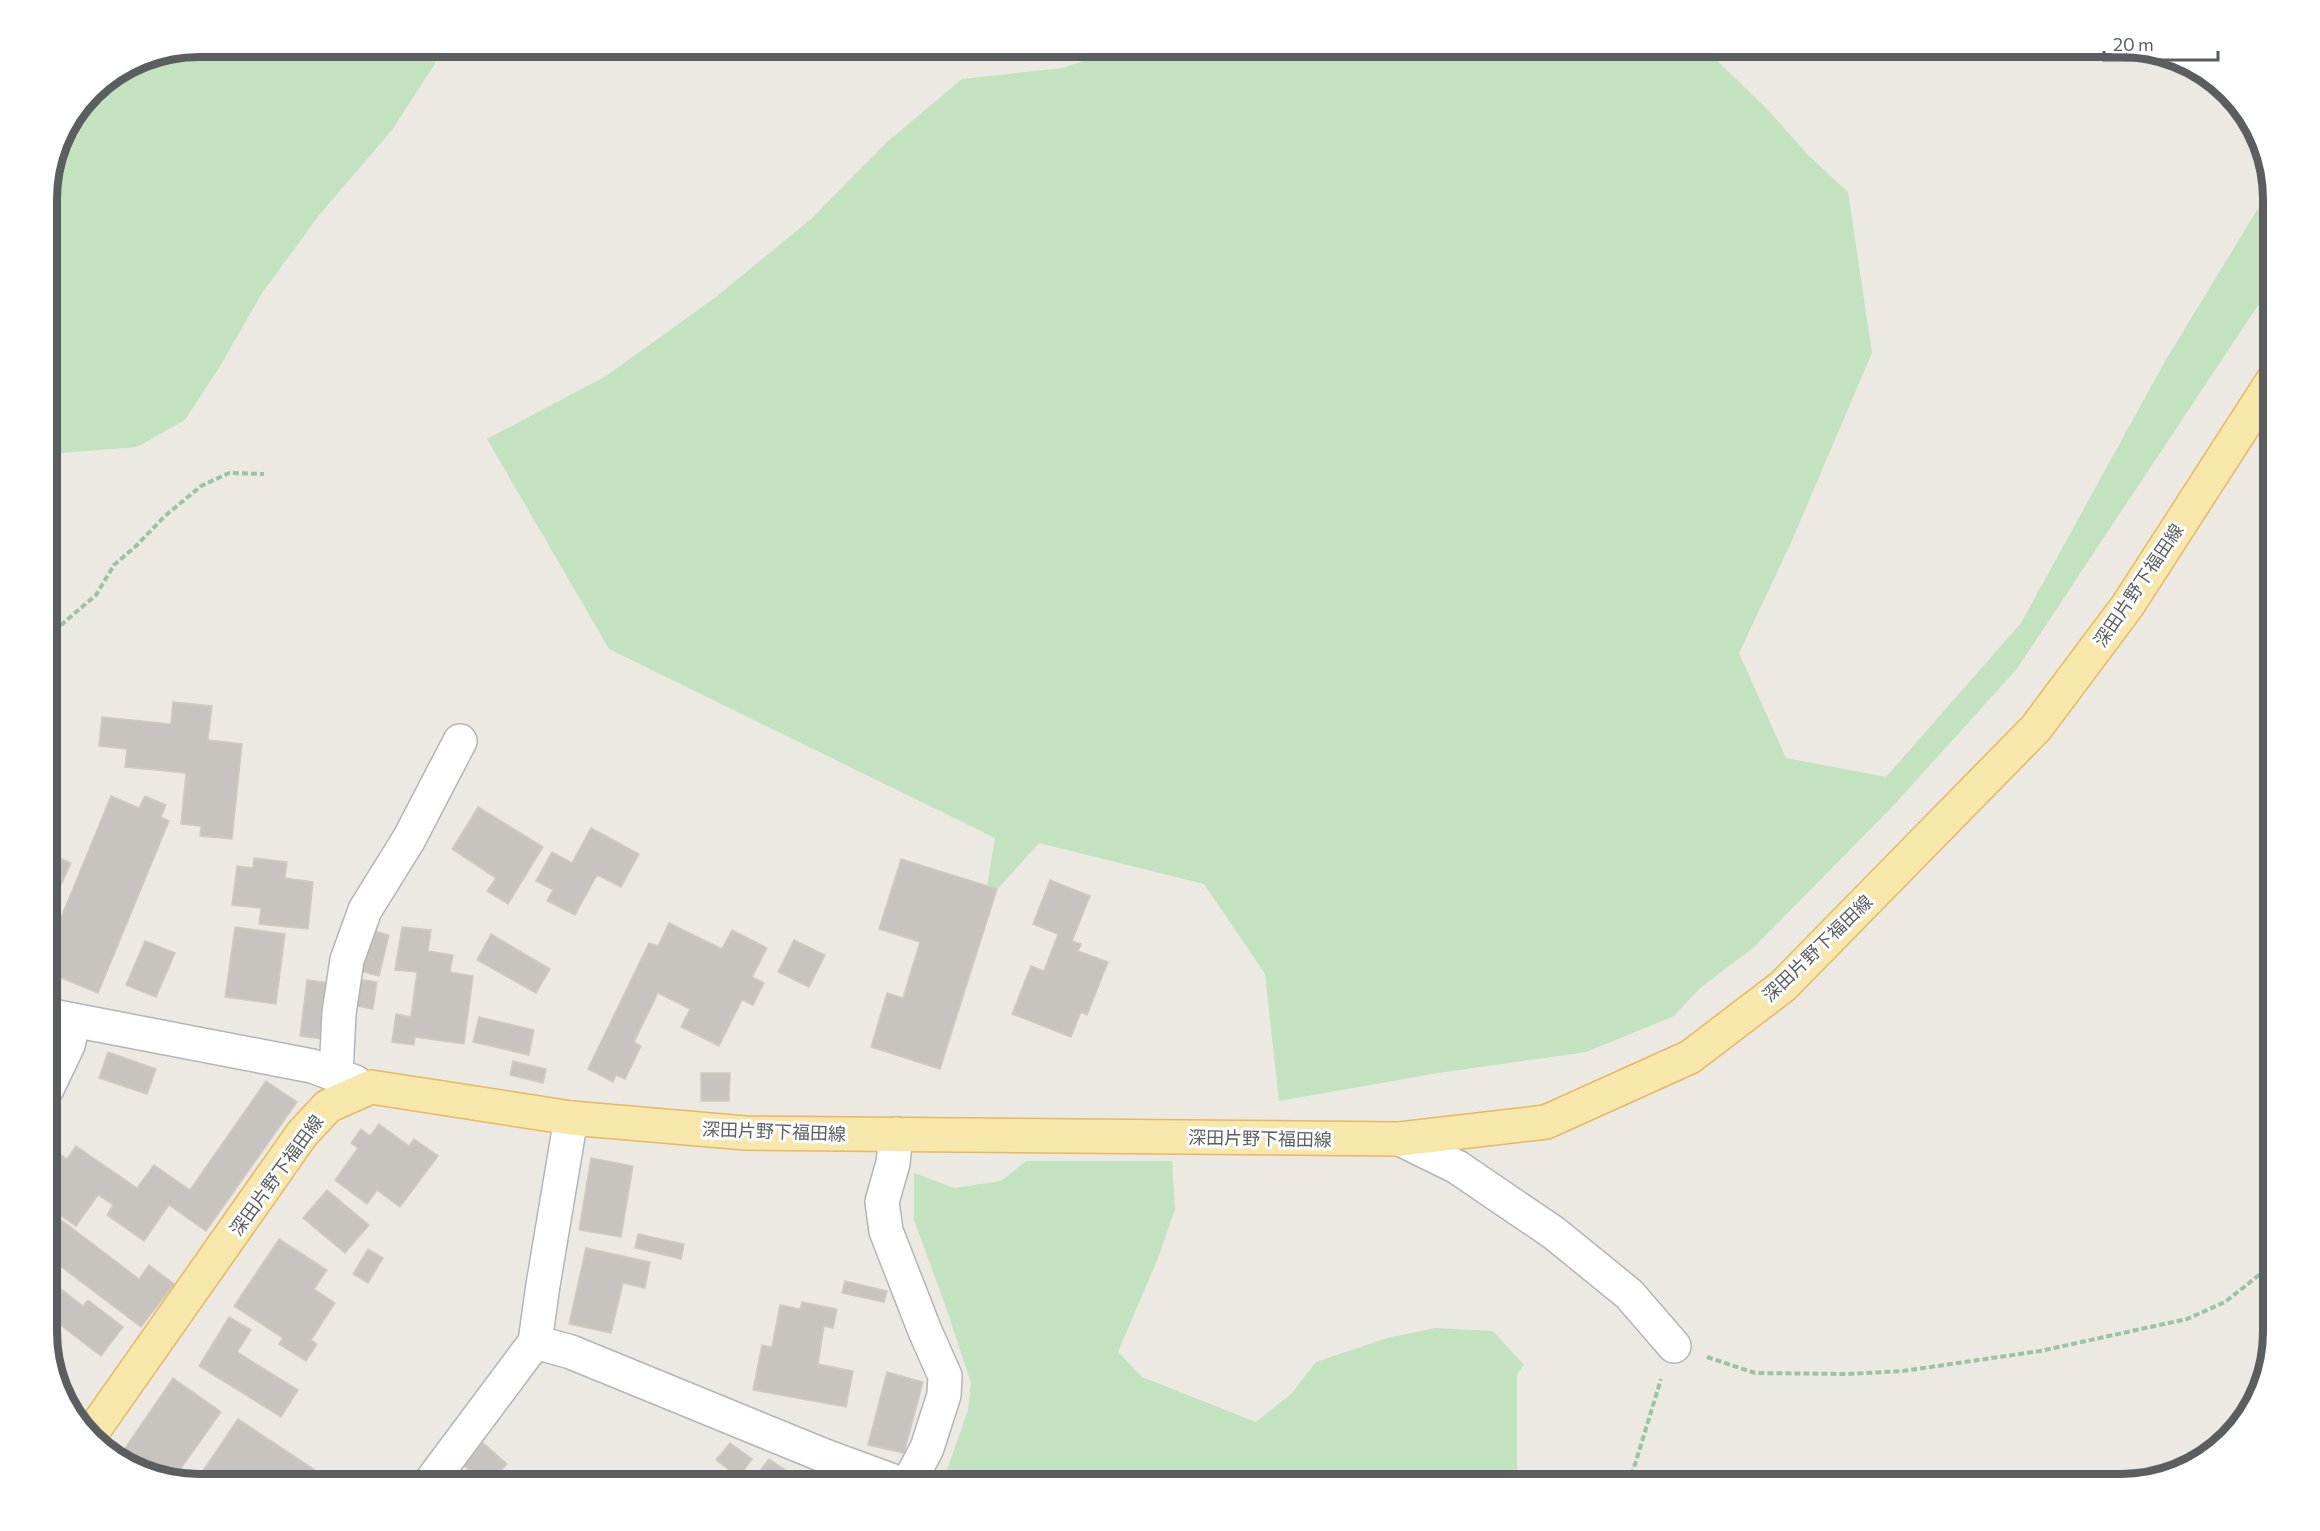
<svg xmlns="http://www.w3.org/2000/svg" width="2320" height="1531" viewBox="0 0 2320 1531" font-family="Commissioner,'Noto Sans JP',sans-serif">
<rect width="100%" height="100%" fill="#ece9e2"/>
<g fill="#c2e2c0">
<polygon points="199,46 435,47 435,64 392,130 320,214 262,293 219,368 185,420 137,447 47,454 47,189 62,132 91,91 141,58"/>
<polygon points="1126,46 1703,47 1767,109 1808,155 1848,192 1872,353 1790,545 1739,653 1786,758 1886,777 2021,623 2164,363 2271,187 2273,198 2273,283 2016,670 1893,806 1754,947 1699,989 1674,1016 1586,1052 1438,1073 1279,1101 1265,974 1204,884 1039,843 984,904 995,838 609,649 487,439 606,376 716,297 811,219 886,143 962,79 1063,68"/>
<polygon points="1026,1161 1172,1161 1175,1209 1158,1258 1118,1352 1142,1377 1256,1422 1292,1393 1316,1362 1387,1338 1435,1328 1493,1331 1524,1365 1517,1374 1517,1474 1537,1484 942,1484 968,1410 971,1383 947,1310 914,1220 914,1173 954,1188 1001,1181"/>
</g>
<g fill="#c7c3be" stroke="#d0cac1" stroke-width="1.5">
<polygon points="173,702 212,706 208,740 242,744 232,839 200,836 201,826 181,824 186,773 125,767 127,749 99,746 102,717 171,724"/>
<polygon points="111,796 139,808 145,796 166,805 161,817 169,821 98,993 47,972 47,952"/>
<polygon points="478,807 543,847 508,904 487,891 496,878 452,849"/>
<polygon points="591,828 639,854 621,887 597,875 575,915 547,901 553,890 536,881 552,852 572,863"/>
<polygon points="47,852 71,863 47,915"/>
<polygon points="254,858 287,862 285,878 313,882 308,929 259,924 261,908 232,905 237,866 253,868"/>
<polygon points="901,859 997,889 940,1069 871,1047 887,993 903,998 920,942 879,929"/>
<polygon points="1050,880 1090,896 1072,941 1081,944 1078,951 1108,962 1087,1015 1081,1012 1071,1037 1012,1014 1031,966 1044,971 1058,934 1033,924"/>
<polygon points="669,923 722,949 732,930 767,948 752,977 764,983 753,1005 742,1000 719,1046 681,1027 690,1009 658,993 634,1042 641,1046 625,1079 616,1075 613,1082 588,1069 649,943 658,946"/>
<polygon points="235,927 285,934 276,1004 225,997"/>
<polygon points="402,927 431,930 428,951 453,955 450,972 473,976 464,1044 415,1037 414,1045 392,1042 396,1014 411,1017 417,972 395,970"/>
<polygon points="371,930 389,935 379,976 360,971"/>
<polygon points="491,934 550,969 536,993 477,960"/>
<polygon points="794,940 825,955 809,987 778,972"/>
<polygon points="145,941 175,953 156,997 126,985"/>
<polygon points="356,979 377,982 373,1009 352,1005"/>
<polygon points="307,980 330,983 323,1039 300,1036"/>
<polygon points="479,1017 534,1030 529,1055 473,1042"/>
<polygon points="108,1052 156,1069 147,1094 99,1078"/>
<polygon points="513,1061 546,1069 543,1083 510,1075"/>
<polygon points="701,1073 730,1073 729,1101 701,1101"/>
<polygon points="266,1081 297,1102 206,1231 169,1205 144,1241 107,1215 113,1205 98,1195 76,1226 47,1206 47,1145 67,1159 76,1146 137,1188 154,1165 190,1190"/>
<polygon points="379,1124 409,1146 414,1139 438,1156 400,1207 377,1190 367,1204 335,1180 358,1148 351,1143 361,1129 370,1136"/>
<polygon points="591,1158 633,1166 621,1237 579,1230"/>
<polygon points="327,1190 369,1225 345,1253 303,1218"/>
<polygon points="60,1219 139,1279 149,1265 174,1284 141,1327 59,1265 48,1279 83,1306 88,1300 123,1327 101,1356 47,1315 47,1237"/>
<polygon points="638,1234 684,1244 681,1259 635,1248"/>
<polygon points="279,1239 327,1270 314,1289 335,1303 311,1340 317,1344 306,1361 279,1344 283,1338 234,1306"/>
<polygon points="586,1248 650,1262 645,1288 623,1283 611,1333 569,1324"/>
<polygon points="368,1249 383,1258 368,1283 353,1274"/>
<polygon points="845,1281 887,1291 884,1302 842,1293"/>
<polygon points="802,1302 837,1309 833,1328 824,1326 818,1364 853,1371 846,1407 753,1390 762,1345 772,1347 780,1305 800,1309"/>
<polygon points="229,1317 251,1330 237,1352 298,1390 281,1417 199,1366"/>
<polygon points="887,1372 923,1382 904,1453 868,1445"/>
<polygon points="173,1378 221,1412 175,1477 117,1460"/>
<polygon points="238,1419 315,1470 306,1484 243,1484 228,1475 222,1484 208,1484 198,1478"/>
<polygon points="483,1443 507,1464 488,1484 485,1484 463,1465"/>
<polygon points="730,1443 752,1459 739,1477 716,1460"/>
<polygon points="769,1459 794,1476 788,1484 750,1484"/>
<polygon points="322,1472 340,1484 313,1484"/>
</g>
<g fill="none" stroke-linecap="round" stroke-linejoin="round">
<defs>
<g id="minor">
<polyline points="47,1015 312,1066 355,1082"/>
<polyline points="336,1075 339,1013 347,960 365,910 409,839 460,741"/>
<polyline points="47,1089 68,1045 74,1020"/>
<polyline points="896,1134 893,1163 882,1202 886,1231 925,1331 945,1376 944,1395 927,1448 908,1484"/>
<polyline points="1400,1139 1457,1167 1554,1233 1629,1294 1674,1346"/>
<polyline points="535,1342 571,1352 825,1456 901,1484"/>
<polyline points="429,1484 535,1342 543,1285 571,1118"/>
</g>
<polyline id="major" points="91,1434 302,1134 328,1106 371,1087 571,1118 745,1133 1400,1139 1546,1122 1690,1057 1783,986 2036,728 2128,605 2273,380"/>
</defs>
<use href="#minor" stroke="#b2b5b8" stroke-width="36"/>
<use href="#major" stroke="#e6b861" stroke-width="36"/>
<g stroke="#9ac3a2" stroke-width="4" stroke-dasharray="6 3" stroke-linecap="butt">
<polyline points="47,637 96,595 114,565 136,546 165,516 201,486 229,473 264,474"/>
<polyline points="1707,1357 1755,1373 1847,1374 1903,1371 2040,1351 2187,1319 2225,1302 2273,1264"/>
<polyline points="1629,1484 1661,1379"/>
</g>
<use href="#minor" stroke="#fff" stroke-width="33"/>
<use href="#major" stroke="#f8e7aa" stroke-width="33"/>
</g>
<g text-anchor="middle" dominant-baseline="central" stroke-width="6" stroke-linejoin="round" paint-order="stroke">
<g font-size="18" fill="#5a5e61" stroke="#fff">
<text transform="translate(2138 585) rotate(-56)">深田片野下福田線</text>
<text transform="translate(1817 948) rotate(-44)">深田片野下福田線</text>
<text transform="translate(774 1131) rotate(2)">深田片野下福田線</text>
<text transform="translate(1260 1138) rotate(1)">深田片野下福田線</text>
<text transform="translate(276 1175) rotate(-54)">深田片野下福田線</text>
</g>
</g>
<path d="M0 0H2320V1531H0ZM199 57H2121A142 142 0 0 1 2263 199V1332A142 142 0 0 1 2121 1474H199A142 142 0 0 1 57 1332V199A142 142 0 0 1 199 57Z" fill="#fff" fill-rule="evenodd"/>
<path fill="none" stroke="#5a5e61" stroke-width="8" d="M199 57H2121A142 142 0 0 1 2263 199V1332A142 142 0 0 1 2121 1474H199A142 142 0 0 1 57 1332V199A142 142 0 0 1 199 57Z"/>
<path d="M2104 51v9h114v-9" fill="none" stroke="#5a5e61" stroke-width="3"/>
<text x="2113" y="51" font-size="18" fill="#5a5e61" stroke="#ffffff" stroke-width="4.5" paint-order="stroke">20 m</text>
</svg>
